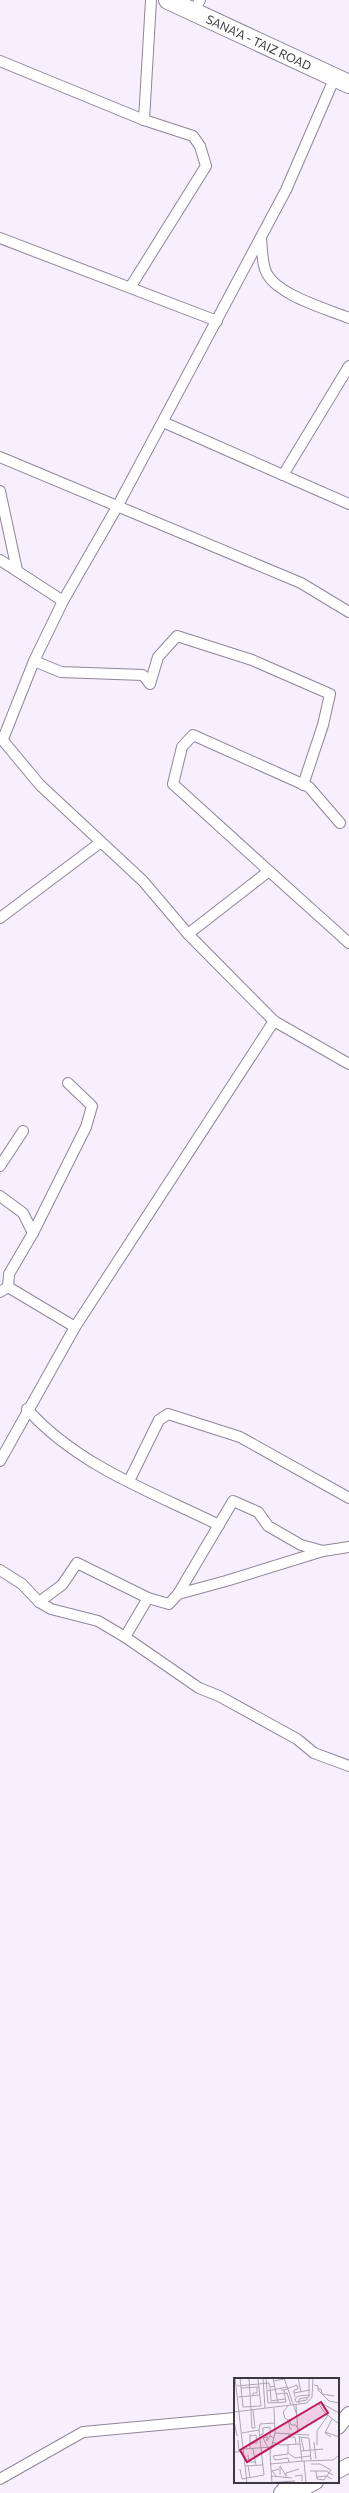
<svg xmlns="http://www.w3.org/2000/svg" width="349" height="2493" viewBox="0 0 349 2493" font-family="Commissioner,sans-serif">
<rect width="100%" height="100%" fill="#f6effe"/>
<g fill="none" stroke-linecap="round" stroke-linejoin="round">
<defs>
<g id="street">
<polyline points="194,11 200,0"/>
<polyline points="0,61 144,120"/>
<polyline points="0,238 217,321"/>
<path d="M261,239C262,248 262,260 265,269C272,294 327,309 349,318"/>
<polyline points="131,286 206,166 200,146 193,136 144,120 151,0"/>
<polyline points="349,366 283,475 349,504"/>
<polyline points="163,422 283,475"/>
<polyline points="0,457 301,583 349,612"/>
<polyline points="0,491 17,570"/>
<polyline points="0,560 63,601"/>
<polyline points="34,661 61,672 143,675 150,684 158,657 177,636 252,660 330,694 323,725 303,785"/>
<polyline points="0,737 40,785 143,881 188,934 274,1021 349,1064"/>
<polyline points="3,739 34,661 63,601 117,507 286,190 335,77"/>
<polyline points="269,871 349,943"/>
<polyline points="0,918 101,842"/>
<polyline points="188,934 269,871 173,784 182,747 193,735 309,787 340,823"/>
<polyline points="0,1166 23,1131"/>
<polyline points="0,1196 23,1213 33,1233 9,1274 8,1287"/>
<polyline points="33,1233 86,1127 92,1106 68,1083"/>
<polyline points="0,1292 8,1287 75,1327"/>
<path d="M27,1409C78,1466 152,1492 219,1525"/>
<polyline points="0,1461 75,1327 274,1021"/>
<polyline points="129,1481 159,1420 168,1414 240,1437 349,1498"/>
<polyline points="0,1570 22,1584 39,1602 51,1609 98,1621 125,1637 199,1688 219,1696 297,1739 314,1753 349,1766"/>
<polyline points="178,1594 226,1581 323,1551"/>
<polyline points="39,1602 62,1585 77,1563 148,1598 169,1604 178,1594 233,1501 258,1512 268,1526 301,1545 323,1551 349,1547"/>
<polyline points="125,1637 148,1598"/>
<polyline points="0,2479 83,2432 235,2418"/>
</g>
<g id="secondary">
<polyline points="338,2427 349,2414"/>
<polyline points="338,2471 349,2465"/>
<polyline points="281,2493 291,2482"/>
<polyline points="295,2493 316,2482"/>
</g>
<polyline id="highway" points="168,0 349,84"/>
</defs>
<use href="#street" stroke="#8f8697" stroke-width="12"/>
<use href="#secondary" stroke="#8f8697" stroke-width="16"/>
<use href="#highway" stroke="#8f8697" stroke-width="20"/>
<use href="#street" stroke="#fff" stroke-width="10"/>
<use href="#secondary" stroke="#fff" stroke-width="14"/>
<use href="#highway" stroke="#fff" stroke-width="18"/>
</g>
<g text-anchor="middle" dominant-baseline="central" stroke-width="3" stroke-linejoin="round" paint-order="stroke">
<g font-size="12" fill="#3c383f" stroke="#fff">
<text transform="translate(259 42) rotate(25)">SANA'A - TAIZ ROAD</text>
</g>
</g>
<g transform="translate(234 2378)">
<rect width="105" height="105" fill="#f6effe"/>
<path fill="none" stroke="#aca6b2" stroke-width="1" d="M1,0L13,105M6,0L9,29L27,28M15,0L18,50H21L19,32M29,0L31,30M32,0L34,25L52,24M39,0L44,25M50,0L63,37M64,0L67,14M24,1L27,28M39,3L51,1M80,7L84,8V12L88,16L100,18M3,8L35,5L36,9M7,10L25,9M84,11H87L88,16L95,23L105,25M47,12H50L52,24M50,12L63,7L64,11L60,12V15M33,13L53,9M42,16L53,15L57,27M19,18V15H23V9M4,19L26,17M61,19L60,15L76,12M61,21L64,18L76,17M61,21L62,24L73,22V20M37,22L36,9L41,8M36,23L51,21M65,26V21L75,19V0M85,26L90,34L105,46M89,26L105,35M62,27L64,55M54,28L49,34L51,40L54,42L56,51H58M0,34L73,25L78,19L79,0M55,41L57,47H62L64,51M0,43L3,58M25,52L26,46L41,45M91,54L105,59M41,55L75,57M16,56V71M55,56V59H61L62,66M26,57L29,56V50L36,49V58M33,57V63L36,58L40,60M16,58L22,57L23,65H16M65,58L68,83M33,59L29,60L34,70M65,59L75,60L77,82M97,59L91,55L98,41M67,60L70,73M38,64L47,67L66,66M80,64L82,81M83,67V53L94,37M10,71L37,69M19,71L22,87M67,73L89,71M0,74H5L4,62M54,75L61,80L76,78M14,77L15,84H22M39,78L54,76V67M39,78L41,82L54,80L55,84M70,83L99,82L105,77M36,86L70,83L72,105M77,86H86L97,92L90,102L83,101L82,93M14,87L16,100M11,88L29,87M6,91L8,101L30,97L25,52L8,55M76,93H92L99,97M46,97V88L52,98M37,98L58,100M61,98L68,97V103M43,99L38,93L45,91M83,99L92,98L98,101M52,100V95L65,91M27,105L61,103M38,105L36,75L41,55L40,30"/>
<path fill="#c2185b" fill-opacity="0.15" stroke="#c2185b" stroke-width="2" d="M87,24L94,35L13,84L6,72Z"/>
<rect width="105" height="105" fill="none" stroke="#3c383f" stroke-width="2"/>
</g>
</svg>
